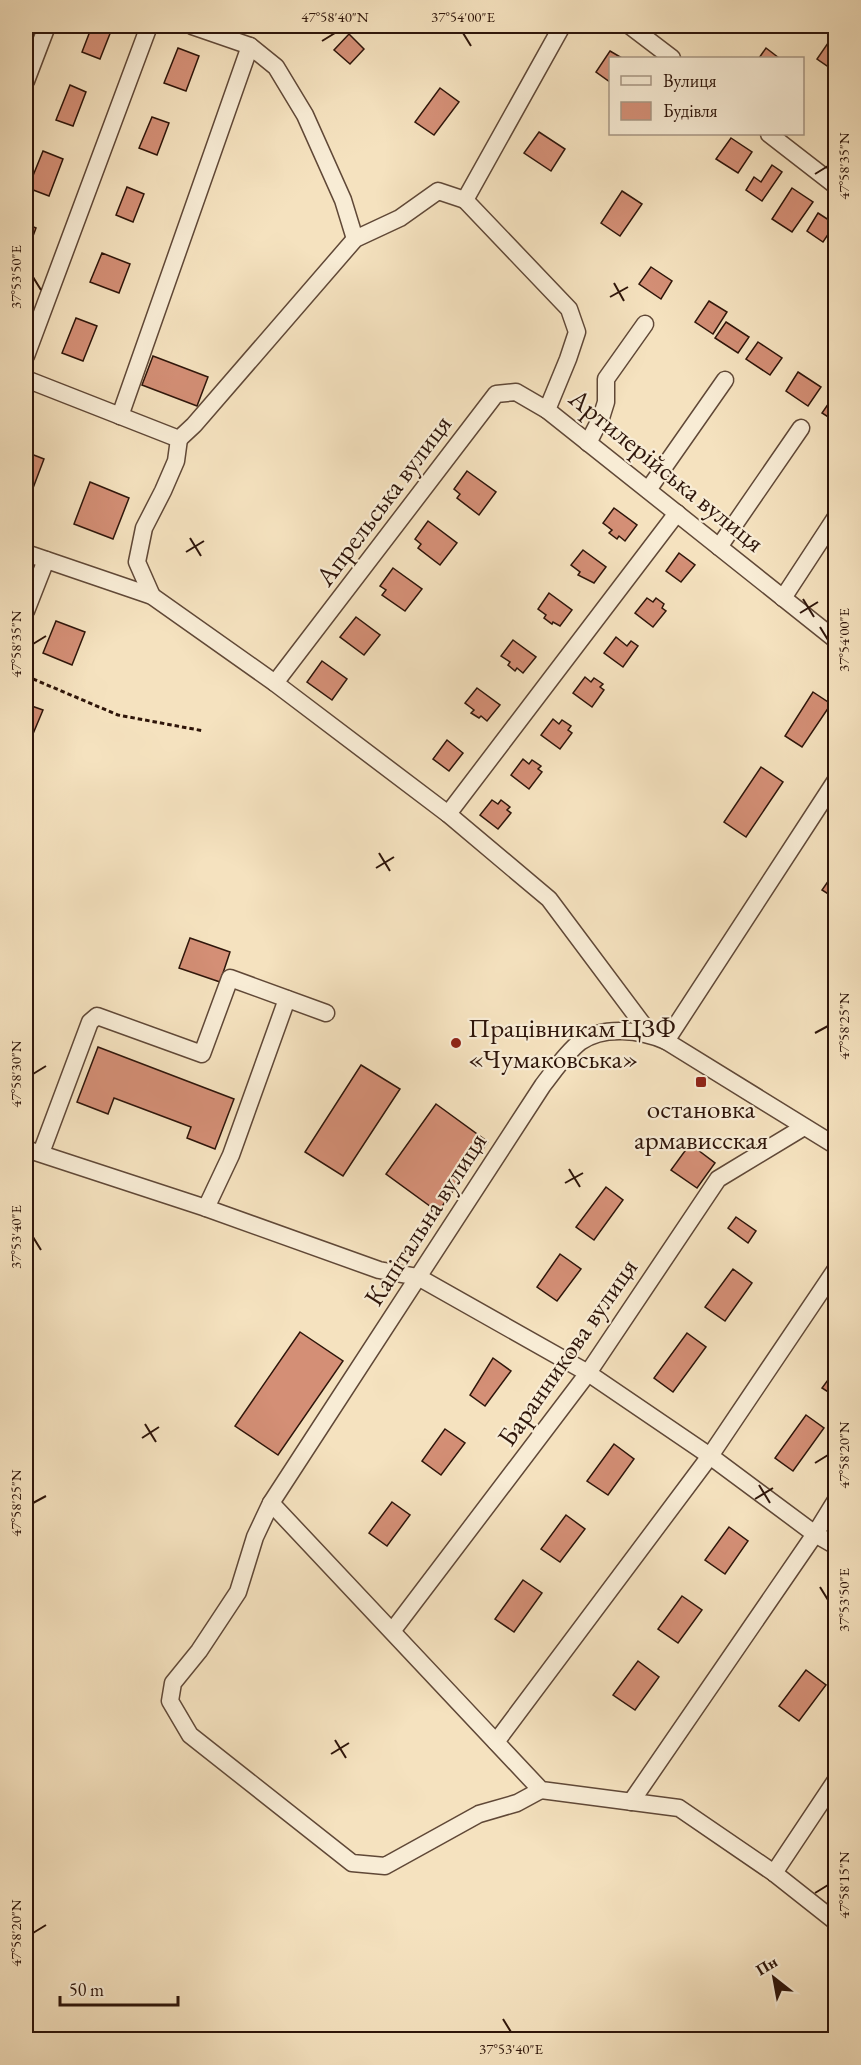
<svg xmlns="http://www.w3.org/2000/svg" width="861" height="2065" viewBox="0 0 861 2065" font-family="'EB Garamond',serif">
<rect width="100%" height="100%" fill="#f5e2bf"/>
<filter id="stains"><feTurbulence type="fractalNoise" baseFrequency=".00333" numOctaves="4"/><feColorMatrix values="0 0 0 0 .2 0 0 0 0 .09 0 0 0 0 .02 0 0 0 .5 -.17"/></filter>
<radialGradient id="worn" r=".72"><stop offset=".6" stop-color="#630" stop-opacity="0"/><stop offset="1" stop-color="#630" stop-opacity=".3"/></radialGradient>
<g fill="#d48f76" stroke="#2e150a" stroke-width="1.5">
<polygon points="92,26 113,26 100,59 82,52"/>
<polygon points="349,34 364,49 350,64 334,50"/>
<polygon points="828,43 836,49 836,72 817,59"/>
<polygon points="178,48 199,56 186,91 164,83"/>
<polygon points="766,48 779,58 759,58"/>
<polygon points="610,51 622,58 610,58 610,82 596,72"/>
<polygon points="70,85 86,92 73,126 56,120"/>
<polygon points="440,88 459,102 434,135 415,122"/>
<polygon points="152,117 169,123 157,155 139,148"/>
<polygon points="539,132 565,149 551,171 524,153"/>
<polygon points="731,138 752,152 738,173 716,159"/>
<polygon points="43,151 63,159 49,196 28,188"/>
<polygon points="772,165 782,172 762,201 746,190 754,177 761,182"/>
<polygon points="127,187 144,194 133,222 116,215"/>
<polygon points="792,188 813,202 792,232 772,219"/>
<polygon points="622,191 642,204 620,236 601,223"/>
<polygon points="818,213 835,224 823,242 807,231"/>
<polygon points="26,224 36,228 26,255"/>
<polygon points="102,253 130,264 119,293 90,282"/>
<polygon points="651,267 672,281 661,299 639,284"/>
<polygon points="709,301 727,312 713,334 695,322"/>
<polygon points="76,318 97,326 83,361 62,353"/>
<polygon points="726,322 749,337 738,353 715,338"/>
<polygon points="758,342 782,358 770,375 746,359"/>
<polygon points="153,356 208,377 197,406 142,385"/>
<polygon points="798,372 821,387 808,406 786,391"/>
<polygon points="833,397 836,399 836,422 822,413"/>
<polygon points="26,452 44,459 27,504 26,503"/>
<polygon points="467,471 496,492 479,515 457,498 460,494 454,489"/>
<polygon points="90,482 129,498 113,539 74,524"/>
<polygon points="614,508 637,525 625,541 619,536 617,539 609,533 612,530 603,523"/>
<polygon points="428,521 457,543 440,565 418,548 421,544 415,539"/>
<polygon points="583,550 606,567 594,583 578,575 580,572 571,565"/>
<polygon points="679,553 695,565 681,582 666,571"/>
<polygon points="393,568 422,589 405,611 382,595 386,590 380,586"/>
<polygon points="549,593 572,610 560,626 553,622 552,624 544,618 546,615 538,609"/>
<polygon points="647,598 653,602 656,598 664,604 662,608 666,611 653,627 635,613"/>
<polygon points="356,617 380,635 364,655 340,637"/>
<polygon points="56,621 85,632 72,665 43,653"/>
<polygon points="616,637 627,646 631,641 638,646 623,667 604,653"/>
<polygon points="513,640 536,657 523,673 517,668 515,671 508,665 510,662 501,656"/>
<polygon points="322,661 347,679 332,700 307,682"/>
<polygon points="585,677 591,682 594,678 603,684 600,687 604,690 592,707 573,693"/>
<polygon points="477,688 500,705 487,721 481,716 479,718 471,713 474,710 465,703"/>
<polygon points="813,692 831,704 802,747 785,736"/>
<polygon points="26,704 43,710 30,741 26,739"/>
<polygon points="553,719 559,724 562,720 571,726 568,730 572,733 560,749 541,735"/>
<polygon points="447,740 463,753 449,771 433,759"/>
<polygon points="523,759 529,764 532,760 541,766 538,769 542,772 529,789 511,775"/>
<polygon points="761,767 783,782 746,837 724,822"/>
<polygon points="492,800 498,804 501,800 510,807 507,810 511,813 498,829 480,815"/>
<polygon points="836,870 836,899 822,890"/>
<polygon points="190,938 230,952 220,982 179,968"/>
<polygon points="98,1047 234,1099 215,1149 187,1138 191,1127 114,1098 108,1114 77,1102"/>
<polygon points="361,1065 400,1089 343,1176 305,1152"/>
<polygon points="436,1104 488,1142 438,1212 386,1174"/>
<polygon points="690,1144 715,1163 697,1188 671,1170"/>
<polygon points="606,1187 623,1200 594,1240 576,1227"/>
<polygon points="736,1217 756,1231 748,1243 728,1228"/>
<polygon points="560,1254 581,1269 557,1301 537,1287"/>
<polygon points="733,1269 752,1283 725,1321 705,1307"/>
<polygon points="300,1332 343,1361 278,1455 235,1426"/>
<polygon points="687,1333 706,1347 673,1392 654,1378"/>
<polygon points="493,1358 511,1371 485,1406 470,1395"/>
<polygon points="836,1369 836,1397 822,1388"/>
<polygon points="806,1415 824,1428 793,1471 775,1458"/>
<polygon points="445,1429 465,1443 441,1475 422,1461"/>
<polygon points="614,1444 634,1459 608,1495 587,1481"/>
<polygon points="392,1502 410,1515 387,1546 369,1533"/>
<polygon points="566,1515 585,1529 560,1562 541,1549"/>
<polygon points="729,1527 748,1541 725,1574 705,1560"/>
<polygon points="523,1580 542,1593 514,1632 495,1619"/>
<polygon points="682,1596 702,1610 678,1643 658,1629"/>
<polygon points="638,1661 659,1677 635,1710 613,1695"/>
<polygon points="806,1670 826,1685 799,1721 779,1706"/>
</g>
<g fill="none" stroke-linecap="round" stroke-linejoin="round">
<defs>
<g id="minor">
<polyline points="192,26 250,46 276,67 305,115 343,200 355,239"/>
<polyline points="630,26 672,58"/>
<polyline points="26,81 47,26"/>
<polyline points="769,134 836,186"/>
<polyline points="465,200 569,309 577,332 568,359 547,410 836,640"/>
<polyline points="26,356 149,26"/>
<polyline points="26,379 179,439 194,425 355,239 400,218 438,191 465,200 562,26"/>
<polyline points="120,416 250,46"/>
<polyline points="588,443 601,418 606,402 606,379 645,324"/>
<polyline points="648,490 725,380"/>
<polyline points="719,547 801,428"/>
<polyline points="26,553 152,596 275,683 448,814 549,899 650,1034"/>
<polyline points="152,596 137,562 144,528 163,491 176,461 179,439"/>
<polyline points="783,598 836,517"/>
<polyline points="26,611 46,560"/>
<polyline points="275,683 496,394 516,392 547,410"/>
<polyline points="448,814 677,513"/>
<polyline points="666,1041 836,780"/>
<polyline points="26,1149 206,1208 379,1270 418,1277 588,1373 710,1456 815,1534 836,1546"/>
<polyline points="41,1153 90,1022 97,1016 202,1054 230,978 326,1013"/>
<polyline points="206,1208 231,1155 287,999"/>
<polyline points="271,1503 541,1790 679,1808 774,1873 836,1922"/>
<polyline points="393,1630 588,1373 718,1179 804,1127"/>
<polyline points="496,1742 710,1456 836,1269"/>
<path d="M541,1790L517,1803L479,1814L385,1866L352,1863L190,1735L170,1701L173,1683L199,1651L238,1592L255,1537L271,1503L543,1085C554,1071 566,1053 580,1042C604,1025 641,1030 666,1041L836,1146"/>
<polyline points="631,1802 815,1534 836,1500"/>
<polyline points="774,1873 836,1780"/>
</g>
</defs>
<use href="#minor" stroke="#604837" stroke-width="19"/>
<polyline stroke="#2e150a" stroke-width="3" stroke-dasharray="4.5 3" stroke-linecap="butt" points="26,676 118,715 204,731"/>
<use href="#minor" stroke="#f8ecd5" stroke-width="16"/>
</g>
<path fill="none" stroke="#2e150a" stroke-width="2" d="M463,33L471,46M322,41L335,33M815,174L828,166M33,277L41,290M614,283L624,301M610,297L628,287M190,538L201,556M186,552L204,541M803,599L814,617M800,613L818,602M820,627L828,640M33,644L46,636M379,853L390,871M376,868L394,857M815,1033L828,1026M33,1074L46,1066M569,1169L580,1187M565,1183L583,1173M33,1237L41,1250M145,1424L156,1442M142,1438L159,1427M815,1463L828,1455M759,1485L770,1503M755,1499L773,1488M33,1503L46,1496M820,1587L828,1600M335,1740L346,1758M331,1754L349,1743M815,1893L828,1885M33,1933L46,1925M503,2019L511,2032"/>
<g fill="#8f2418" stroke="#f8ecd5" stroke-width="2">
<circle cx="456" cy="1043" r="6"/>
<rect x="695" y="1076" width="12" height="12" rx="3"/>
</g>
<g text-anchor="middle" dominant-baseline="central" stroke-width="4.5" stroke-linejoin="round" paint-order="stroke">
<g font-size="27" fill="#2e150a" stroke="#f8ecd5">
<text transform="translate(667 470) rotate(39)">Артилерійська вулиця</text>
<text transform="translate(383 500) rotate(-53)">Апрельська вулиця</text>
<text transform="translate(425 1219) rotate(-57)">Капітальна вулиця</text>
<text transform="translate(567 1352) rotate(-55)">Баранникова вулиця</text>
</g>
<g font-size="27" fill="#2e150a" stroke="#f8ecd5" text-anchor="start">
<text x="468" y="1027">Працівникам ЦЗФ<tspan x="468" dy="31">«Чумаковська»</tspan></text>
<text x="701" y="1108" text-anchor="middle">остановка<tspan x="701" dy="31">армависская</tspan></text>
</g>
</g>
<rect width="861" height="2065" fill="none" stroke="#f5e2bf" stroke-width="66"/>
<rect x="609" y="57" width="195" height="78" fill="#f8ecd5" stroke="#a79684" stroke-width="1.5"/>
<rect x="621" y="76" width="30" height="9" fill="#f8ecd5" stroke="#a79684" stroke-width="1.5"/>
<text x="663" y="87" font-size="18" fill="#2e150a">Вулиця</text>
<rect x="621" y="102" width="30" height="18" fill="#d48f76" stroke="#a79684" stroke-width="1.5"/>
<text x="663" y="117" font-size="18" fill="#2e150a">Будівля</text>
<g transform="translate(774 1978) rotate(329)" stroke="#f8ecd5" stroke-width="4.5" paint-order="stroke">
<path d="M0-4.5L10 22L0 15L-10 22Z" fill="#2e150a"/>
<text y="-9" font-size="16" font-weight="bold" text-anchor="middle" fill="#2e150a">Пн</text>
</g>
<path d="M60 1996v9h118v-9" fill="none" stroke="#2e150a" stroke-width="3"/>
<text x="69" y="1996" font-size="18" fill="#2e150a" stroke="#f8ecd5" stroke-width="4.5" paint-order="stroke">50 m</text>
<rect x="33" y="33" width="795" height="1999" fill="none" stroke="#2e150a" stroke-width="2"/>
<g font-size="15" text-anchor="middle" fill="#2e150a">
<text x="335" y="22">47°58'40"N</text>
<text x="463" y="22">37°54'00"E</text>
<text transform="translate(844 166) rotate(-90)" y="5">47°58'35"N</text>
<text transform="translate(16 277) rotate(-90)" y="5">37°53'50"E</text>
<text transform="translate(844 640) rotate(-90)" y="5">37°54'00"E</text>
<text transform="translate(16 644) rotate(-90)" y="5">47°58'35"N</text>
<text transform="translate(844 1026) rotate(-90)" y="5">47°58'25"N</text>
<text transform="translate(16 1074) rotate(-90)" y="5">47°58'30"N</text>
<text transform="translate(16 1237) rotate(-90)" y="5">37°53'40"E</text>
<text transform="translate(844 1455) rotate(-90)" y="5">47°58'20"N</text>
<text transform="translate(16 1503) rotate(-90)" y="5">47°58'25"N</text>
<text transform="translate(844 1600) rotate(-90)" y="5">37°53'50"E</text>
<text transform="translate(844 1885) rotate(-90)" y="5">47°58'15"N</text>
<text transform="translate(16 1933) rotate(-90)" y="5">47°58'20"N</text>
<text x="511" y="2054">37°53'40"E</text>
</g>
<rect width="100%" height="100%" filter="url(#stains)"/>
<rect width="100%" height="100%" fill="url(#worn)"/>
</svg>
